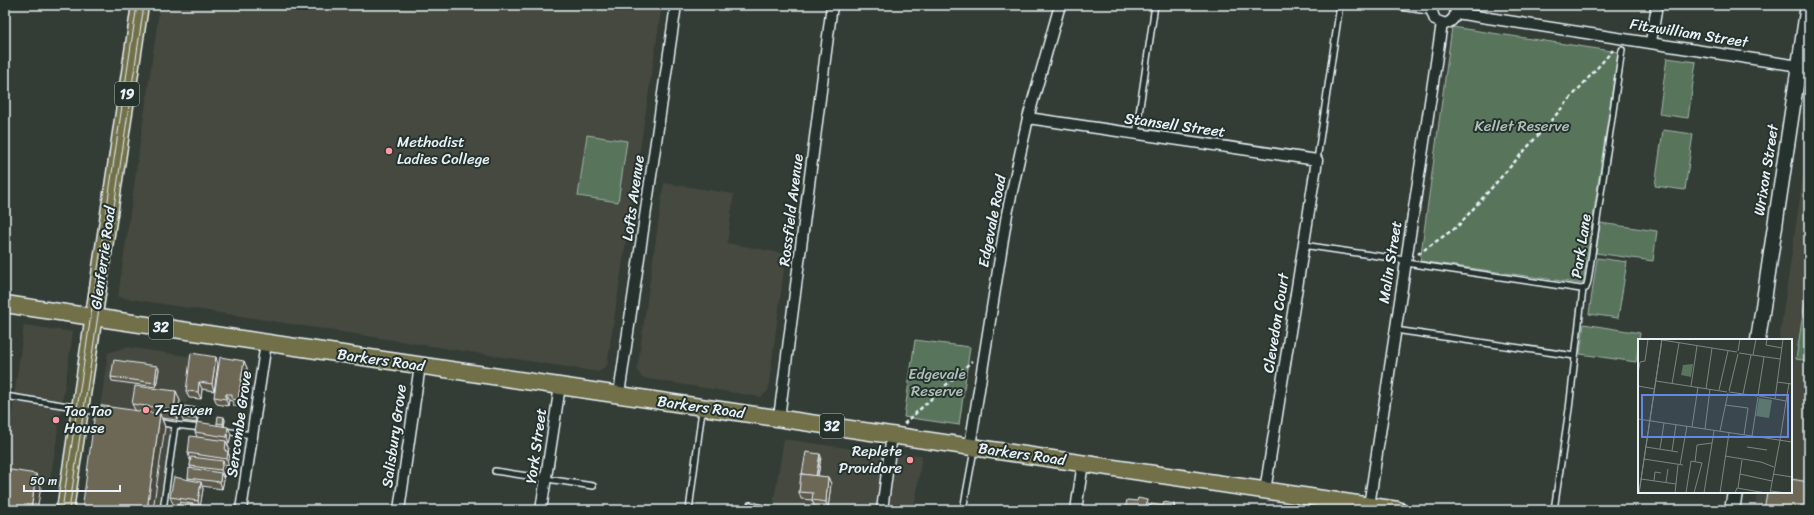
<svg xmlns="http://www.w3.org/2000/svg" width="1814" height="515" viewBox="0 0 1814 515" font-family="Sriracha,sans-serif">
<rect width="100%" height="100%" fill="#343d35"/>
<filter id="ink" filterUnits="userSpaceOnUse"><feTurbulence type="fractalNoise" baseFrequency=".025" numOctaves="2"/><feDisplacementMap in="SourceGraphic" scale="8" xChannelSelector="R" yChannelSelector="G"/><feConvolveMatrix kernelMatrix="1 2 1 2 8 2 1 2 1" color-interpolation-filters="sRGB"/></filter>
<g filter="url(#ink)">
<g fill="#454a3f">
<polygon points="160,5 662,5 607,365 599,372 118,297"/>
<polygon points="1809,136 1809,510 1755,510 1757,492 1791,492 1791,340 1779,340"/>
<polygon points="664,183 734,194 727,243 786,254 768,391 761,397 642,378 637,370"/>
<polygon points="24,325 73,332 50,482 5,474 5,464"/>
<polygon points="126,347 193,357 187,403 180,402 165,510 85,510 108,353"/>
<polygon points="784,439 872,452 922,455 914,510 800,510 773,506"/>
</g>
<g fill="#59755c" stroke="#a0b3aa">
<polygon points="1452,27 1618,52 1583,284 1420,261"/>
<polygon points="1667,58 1696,62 1688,118 1659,114"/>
<polygon points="1663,130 1693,134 1685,190 1655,186"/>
<polygon points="587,135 627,141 618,202 578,196"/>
<polygon points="1600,223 1657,231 1653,261 1596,253"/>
<polygon points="1597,258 1627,262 1618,318 1589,314"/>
<polygon points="1806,295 1809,296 1809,361 1796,359"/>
<polygon points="1584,324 1640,333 1636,362 1580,354"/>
<polygon points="915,340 970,347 959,425 904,417"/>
</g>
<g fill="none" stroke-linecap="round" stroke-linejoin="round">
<defs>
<g id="lane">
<polyline points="1136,134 1155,5"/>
<polyline points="1317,160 1340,5"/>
<polyline points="1303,245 1405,260"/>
<polyline points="1406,263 1581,289 1586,288 1588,281 1622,50"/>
<polyline points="1395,330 1575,356"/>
<polyline points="5,396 81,408 102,414"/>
<polyline points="157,422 175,425 163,510"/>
<polyline points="175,425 202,428"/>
<polyline points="224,431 252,435"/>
<polyline points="495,471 593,486"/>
<polyline points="750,505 772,510"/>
<polyline points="689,510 702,410"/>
<polyline points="963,510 974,450"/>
<polyline points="1554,510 1569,409 1583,289"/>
</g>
<g id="street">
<polyline points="1403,5 1432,9"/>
<path d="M1433,5L1432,12L1435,20L1445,24C1454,21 1458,14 1454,5"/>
<polyline points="1456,13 1799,66"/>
<polyline points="1651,42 1657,5"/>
<polyline points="1028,118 1317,160 1265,491"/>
<polyline points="619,394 676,5"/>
<polyline points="779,418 832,5"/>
<polyline points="970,446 1007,214 1028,118 1060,5"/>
<polyline points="1369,506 1442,23"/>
<polyline points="241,510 266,343"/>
<polyline points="399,510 420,365"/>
<polyline points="541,510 560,386"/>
<polyline points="882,510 892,435"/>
<polyline points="1076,510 1083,463"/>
</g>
<g id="secondary">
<polyline points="1758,340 1808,5"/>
<polyline points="1732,510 1735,492"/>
</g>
<g id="primary">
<polyline points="5,304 1398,510"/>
<polyline points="65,510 140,5"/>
</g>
</defs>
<use href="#lane" stroke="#e8f1f8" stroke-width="8"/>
<use href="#street" stroke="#e8f1f8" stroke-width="13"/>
<use href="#secondary" stroke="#e8f1f8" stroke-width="17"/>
<use href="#primary" stroke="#e8f1f8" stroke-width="19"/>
<g stroke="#e8f1f8" stroke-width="2.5" stroke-dasharray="4 3" stroke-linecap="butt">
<polyline points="1418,254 1458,226 1613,50"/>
<polyline points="904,424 972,361"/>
</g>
<use href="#lane" stroke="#26332d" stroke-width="5"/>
<use href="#street" stroke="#26332d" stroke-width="10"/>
<use href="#secondary" stroke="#26332d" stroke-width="14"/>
<use href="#primary" stroke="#71704a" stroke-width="16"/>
<g stroke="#e8f1f8" stroke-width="1">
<polyline points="62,510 137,5"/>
<polyline points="69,510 144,5"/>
</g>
</g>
<g fill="#5d5949" stroke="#e8f1f8">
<polygon points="244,361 247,368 241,407 234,406 232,401 229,400 228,406 217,404 214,397"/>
<polygon points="218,364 214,391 202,389 201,399 189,398 186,391"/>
<polygon points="157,366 159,369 156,387 112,381 111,377"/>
<polygon points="176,391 180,401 177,420 162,418 165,427 135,410 132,404"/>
<polygon points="198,408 199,412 197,423 217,426 217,423 224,417 225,420 224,427 231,434 229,444 227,443 229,448 228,452 230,458 229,466 224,465 225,468 224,477 223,477 224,480 222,489 202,486 203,489 200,506 179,505 173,504 170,497 189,480 188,478 191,468 190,466 191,460 190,460 188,453 197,437 195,432 197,423 183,421 182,417"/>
<polygon points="820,454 821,457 818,476 828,477 831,484 828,508 815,507 812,500 801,499 799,492 802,474"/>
</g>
<g fill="#4c483c" stroke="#e8f1f8">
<polygon points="216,357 218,364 214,391 212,384"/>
<polygon points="244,361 247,368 241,407 238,400"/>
<polygon points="157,366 159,369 156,387 155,383"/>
<polygon points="199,382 202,389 201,399 198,392"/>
<polygon points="176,391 180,401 177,420 174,410"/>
<polygon points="226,394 229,400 228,406 226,399"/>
<polygon points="198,408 199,412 197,423 196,419"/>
<polygon points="160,414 165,427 153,510 147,510"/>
<polygon points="224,417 225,420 224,428 223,424"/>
<polygon points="228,427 231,434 229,444 227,437"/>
<polygon points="226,441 229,448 228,452 230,458 229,466 225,451"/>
<polygon points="820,454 821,457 817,483 816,480"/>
<polygon points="223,461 225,468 224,477 221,470"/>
<polygon points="221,473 224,480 222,489 220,482"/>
<polygon points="36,474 41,487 37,510 31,510"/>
<polygon points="828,477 831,484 828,508 826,502"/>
<polygon points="201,482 203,489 200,508 198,501"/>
<polygon points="1147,500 1151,510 1146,510"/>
<polygon points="1174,504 1176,510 1173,510"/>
</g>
<g fill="#6c6755" stroke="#e8f1f8">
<polygon points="191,353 216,357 212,384 199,382 198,392 186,391"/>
<polygon points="220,357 244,361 238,400 232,399 232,394 226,394 226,399 214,397"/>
<polygon points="114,360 157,366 155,383 111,377"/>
<polygon points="135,386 176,391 174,410 132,404"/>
<polygon points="96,405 160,414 147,510 82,510"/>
<polygon points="184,406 198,408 196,419 182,417"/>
<polygon points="218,416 224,417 223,424 217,423"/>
<polygon points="197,422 228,427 227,437 195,432"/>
<polygon points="190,436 226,441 225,451 228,451 227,459 188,453"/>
<polygon points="806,452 820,454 816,476 802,474"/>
<polygon points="191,457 223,461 221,470 190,466"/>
<polygon points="189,468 221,473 220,482 188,478"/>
<polygon points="5,469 36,474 31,510 5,510"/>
<polygon points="801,474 828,477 826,502 812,500 813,493 799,492"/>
<polygon points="174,477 201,482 198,501 170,497"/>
<polygon points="1791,479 1809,482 1809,510 1764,510 1767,492 1791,492"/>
<polygon points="1138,498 1147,500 1146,510 1122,510 1122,508 1125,509 1127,500 1137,501"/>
<polygon points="180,502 216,508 216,510 178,510"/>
<polygon points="1164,502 1174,504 1173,510 1150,510 1151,504 1163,506"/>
<polygon points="165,505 175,506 174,510 165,510"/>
<polygon points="1180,508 1191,510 1180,510"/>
</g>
</g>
<g fill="#ff9aa2" stroke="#26332d" stroke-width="1.5">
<circle cx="389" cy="151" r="4"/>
<circle cx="146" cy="410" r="4"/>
<circle cx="56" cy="420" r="4"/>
<circle cx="910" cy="460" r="4"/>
</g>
<g text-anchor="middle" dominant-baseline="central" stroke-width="4" stroke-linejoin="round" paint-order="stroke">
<g fill="#26332d" stroke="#aeb8bb" stroke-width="1">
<rect x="115" y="82" width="24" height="24" rx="3"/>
<rect x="149" y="315" width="24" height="24" rx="3"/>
<rect x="820" y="414" width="24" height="24" rx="3"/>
</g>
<g font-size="14" font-weight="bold" fill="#e8f1f8">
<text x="127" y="94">19</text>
<text x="161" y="327">32</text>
<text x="832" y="426">32</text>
</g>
<g font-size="15" fill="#e8f1f8" stroke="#26332d">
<text transform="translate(1689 33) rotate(9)">Fitzwilliam Street</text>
<text transform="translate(1175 125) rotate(8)">Stansell Street</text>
<text transform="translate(1766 170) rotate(-81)">Wrixon Street</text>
<text transform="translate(633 198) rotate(-82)">Lofts Avenue</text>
<text transform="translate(791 210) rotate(-83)">Rossfield Avenue</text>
<text transform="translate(992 221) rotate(-79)">Edgevale Road</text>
<text transform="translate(1581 246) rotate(-81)">Park Lane</text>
<text transform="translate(103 258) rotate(-82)">Glenferrie Road</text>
<text transform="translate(1390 262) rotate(-81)">Malin Street</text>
<text transform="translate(1276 323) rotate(-81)">Clevedon Court</text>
<text transform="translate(381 360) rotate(8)">Barkers Road</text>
<text transform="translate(701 407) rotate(8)">Barkers Road</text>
<text transform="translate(239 424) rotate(-82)">Sercombe Grove</text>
<text transform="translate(394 436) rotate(-82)">Salisbury Grove</text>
<text transform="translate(536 446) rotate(-82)">York Street</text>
<text transform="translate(1022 454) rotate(8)">Barkers Road</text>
</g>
<g font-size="15" fill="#afbfba" stroke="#26332d">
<text x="1522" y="126">Kellet Reserve</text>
<text x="937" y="374">Edgevale<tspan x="937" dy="17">Reserve</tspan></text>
</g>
<g font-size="15" fill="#e8f1f8" stroke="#26332d" text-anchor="start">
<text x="397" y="142">Methodist<tspan x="397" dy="17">Ladies College</tspan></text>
<text x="154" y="410">7-Eleven</text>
<text x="64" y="411">Tao Tao<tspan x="64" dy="17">House</tspan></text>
<text x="902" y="451" text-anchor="end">Replete<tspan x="902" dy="17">Providore</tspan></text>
</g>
</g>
<g transform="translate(1638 339)">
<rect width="154" height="154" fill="#343d35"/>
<path d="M55,25L53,38L43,36L45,26ZM121,59L134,61L131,79L118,77Z" fill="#59755c"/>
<path fill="none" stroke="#7c8583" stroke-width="1" d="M18,0L99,13M129,0L128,6L144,9M100,12L102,0M101,14L142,20M115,16L118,0M0,35L2,23L7,22L10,0M18,42L89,53M139,43L154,45M34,45L41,4M0,47L17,50M53,47L59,7M68,50L74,9M81,51L90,12M91,52L100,15M91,53L119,57M105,55L113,16M120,56L126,18M121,57L148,62M137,60L145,0M87,66L110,69L106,96M0,80L154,103M54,88L60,48M67,90L72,50M82,92L90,54M114,97L120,58M142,101L151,44M8,108L40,113M109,108L129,111M22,110L26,84M34,112L38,86M87,117L123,123L136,128M6,120L45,126M57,123L59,106L74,104M42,126L49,87M102,135L134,142M135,135L154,138M3,140L38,145M16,142L17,133L23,134M28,143L30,130M100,149L104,121M133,152L148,154M1,154L24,0M1,154L24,0M37,154L40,126M48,154L53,122L64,124L56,154M66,154L76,92M82,154L91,94M97,154L99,149L128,154M132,154L142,101"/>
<path fill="#6487e3" fill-opacity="0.15" stroke="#6487e3" stroke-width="2" d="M4,56H150V98H4Z"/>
<rect width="154" height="154" fill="none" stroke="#e8f1f8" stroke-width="2"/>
</g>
<rect width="1814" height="515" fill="none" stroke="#26332d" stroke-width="20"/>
<rect x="10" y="10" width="1794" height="495" fill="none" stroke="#e8f1f8" stroke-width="1.5" filter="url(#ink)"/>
<path d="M24 485v6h96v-6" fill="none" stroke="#e8f1f8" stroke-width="2"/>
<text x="30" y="485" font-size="12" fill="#e8f1f8" stroke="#26332d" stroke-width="3" paint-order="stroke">50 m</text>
</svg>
